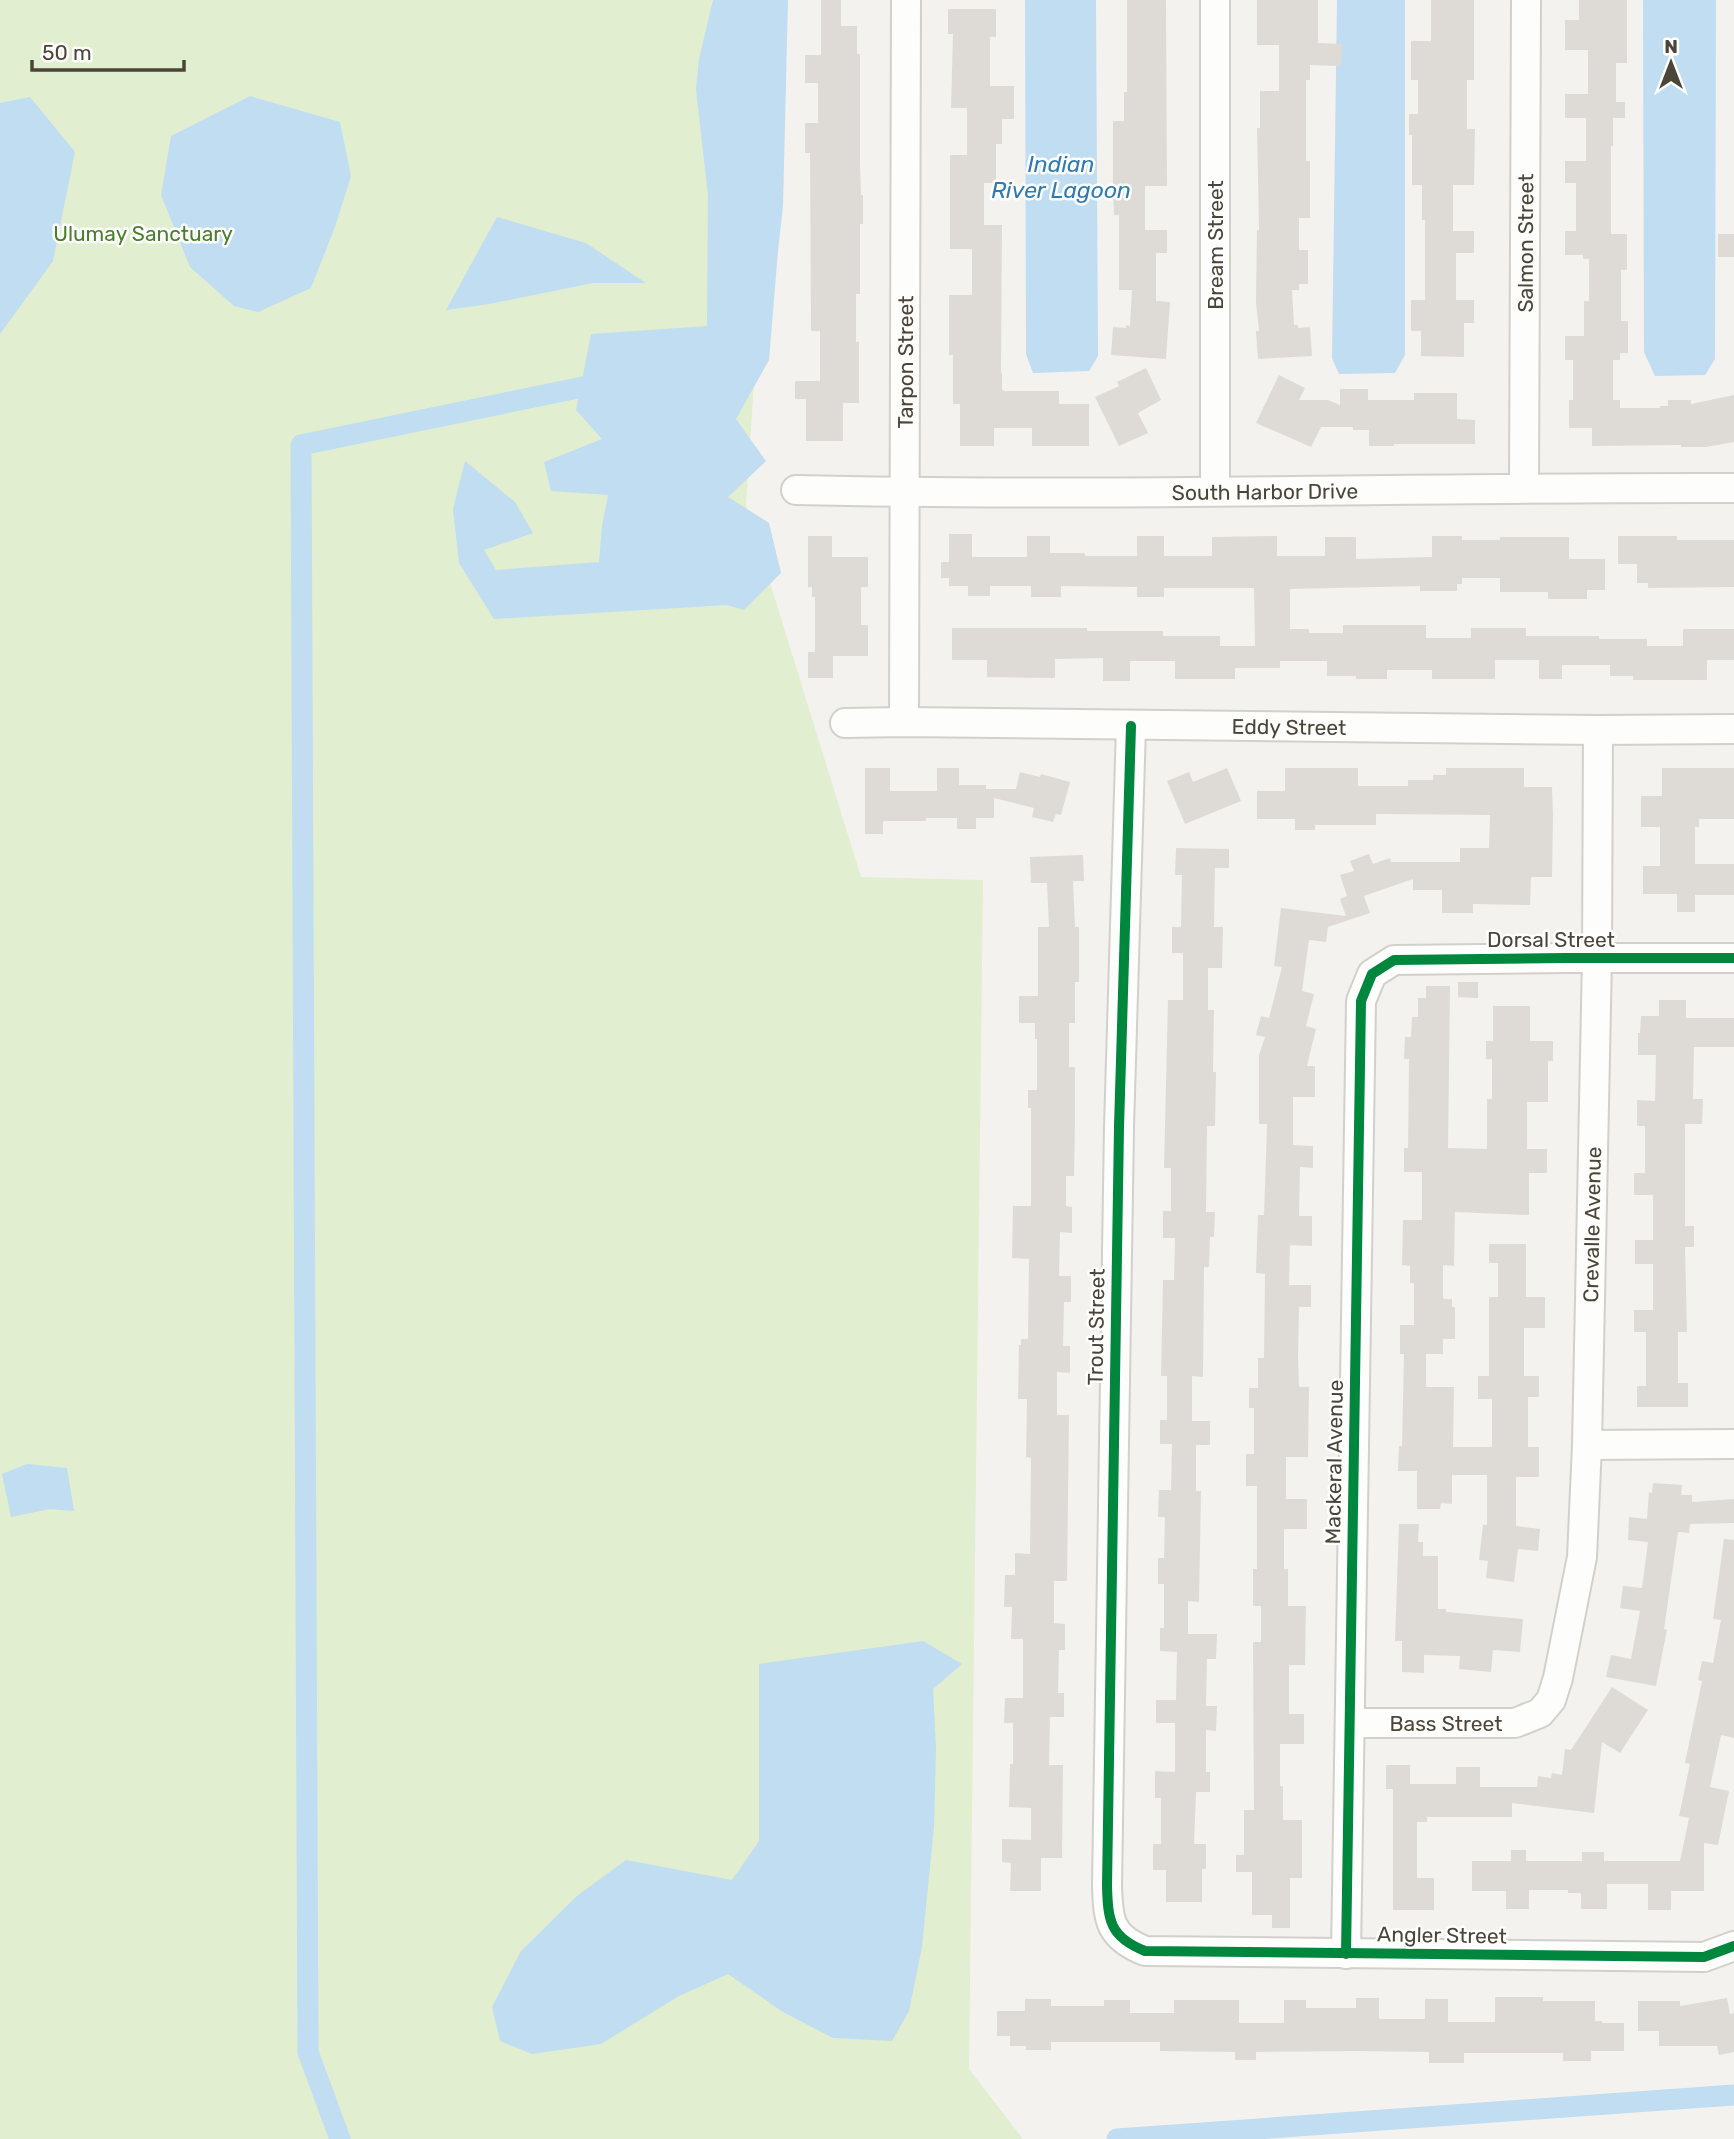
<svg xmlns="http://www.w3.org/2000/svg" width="1734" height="2139" viewBox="0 0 1734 2139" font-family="Rubik,sans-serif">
<rect width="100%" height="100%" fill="#f4f2ee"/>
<polygon fill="#e1eecf" points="0,0 779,0 746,505 861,877 983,880 969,2069 1023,2139 0,2139"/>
<g fill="#c0ddf1">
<polygon points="713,0 788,0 783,206 778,251 769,360 736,419 766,461 728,497 769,523 781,573 744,610 727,605 494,619 459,563 453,509 465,461 515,502 533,533 484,550 496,570 599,562 602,526 608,495 551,491 544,462 602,439 576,410 591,334 707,326 708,196 696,89 699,59"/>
<polygon points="1025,0 1096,0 1098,356 1089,371 1033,373 1026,354"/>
<polygon points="1337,0 1405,0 1405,355 1395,373 1339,374 1332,358"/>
<polygon points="1643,0 1716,0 1715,359 1705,375 1655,376 1644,352"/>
<polygon points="250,96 340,122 351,176 335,227 311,288 258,312 234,306 190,267 161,195 171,136"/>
<polygon points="30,97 75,152 53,261 0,334 0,103"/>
<polygon points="497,217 586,243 646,283 593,283 489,304 446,310"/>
<polygon points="27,1464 67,1468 74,1511 50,1509 11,1517 2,1474"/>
<polygon points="923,1641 962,1664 933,1689 936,1748 934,1827 922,1947 909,2011 892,2041 833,2038 783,2012 728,1974 679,1996 601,2044 532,2054 500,2041 492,2007 521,1951 577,1896 626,1860 732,1880 759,1841 759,1664"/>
</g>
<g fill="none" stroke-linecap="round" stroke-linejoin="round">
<g stroke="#c0ddf1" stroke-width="21">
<polyline points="340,2139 308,2052 301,445 607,382"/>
<polyline points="1117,2139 1734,2095"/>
</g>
</g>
<g fill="#dedbd6">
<polygon points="821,0 841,0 841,26 857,26 857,54 860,54 860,165 861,195 863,195 863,224 860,224 860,294 856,294 856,342 859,342 859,403 843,403 843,441 806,441 806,399 795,399 795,381 820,381 820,331 811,331 810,153 805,153 805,123 818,123 818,83 805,83 805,55 821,55"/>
<polygon points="1127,0 1166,0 1167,186 1145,186 1145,230 1167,230 1167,253 1156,253 1156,301 1170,302 1166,359 1111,355 1113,327 1126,328 1126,325 1130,326 1132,290 1119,290 1119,215 1114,215 1113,187 1113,121 1124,121 1124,92 1127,92"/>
<polygon points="1257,0 1318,0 1318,43 1342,44 1341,66 1310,65 1310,80 1306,80 1306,161 1310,161 1310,218 1299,218 1299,250 1308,250 1308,284 1299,284 1299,290 1292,290 1294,325 1298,325 1298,328 1310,327 1312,356 1258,359 1256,331 1259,331 1256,302 1257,230 1259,230 1257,128 1260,128 1260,91 1279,91 1279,45 1257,45"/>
<polygon points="1431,0 1474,0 1474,80 1467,80 1467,129 1475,129 1474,185 1453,185 1453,231 1474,231 1474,253 1456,253 1456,300 1474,300 1474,323 1464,323 1464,357 1421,356 1421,331 1411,331 1411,300 1425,300 1425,220 1422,220 1422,185 1412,185 1412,135 1409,135 1409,114 1418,114 1418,80 1411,80 1411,41 1431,41"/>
<polygon points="1579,0 1627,0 1627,63 1616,63 1616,102 1625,102 1625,118 1613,118 1613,146 1611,146 1611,234 1627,234 1627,270 1621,270 1621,321 1628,321 1628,353 1620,353 1620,360 1613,360 1613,400 1620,400 1620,408 1660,408 1660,406 1668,406 1668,400 1691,400 1691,404 1734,395 1734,442 1706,447 1681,447 1681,445 1592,446 1592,428 1569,428 1569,400 1573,400 1573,360 1565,360 1565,336 1584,336 1584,301 1589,301 1589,259 1583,259 1583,255 1565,255 1565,231 1576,231 1576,183 1565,183 1565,161 1586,161 1586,118 1565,118 1565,94 1588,94 1588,50 1565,50 1565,20 1579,20"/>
<polygon points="948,9 996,9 996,37 990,37 990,86 1014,86 1014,119 1002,119 1002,144 996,144 996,183 984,183 984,225 1002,225 1001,373 1002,373 1002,389 1004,391 1059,391 1059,404 1089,404 1089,446 1032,446 1032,428 994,428 994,446 960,446 960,404 953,404 953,355 949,355 949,295 972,295 972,249 950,249 950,155 967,155 967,108 951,108 953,34 948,34"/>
<rect x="1718" y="234" width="16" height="23"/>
<polygon points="1146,368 1161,400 1138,413 1148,433 1119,446 1095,397 1119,386 1117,382"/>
<polygon points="1279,375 1305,388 1299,400 1328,400 1340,405 1340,389 1368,389 1368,400 1414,400 1414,393 1457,393 1457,419 1475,420 1475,444 1394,444 1394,446 1369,446 1369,430 1353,430 1353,427 1321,427 1311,447 1256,423"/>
<polygon points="949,534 972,534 972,557 1027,557 1027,536 1050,536 1050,553 1085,553 1085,556 1137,556 1137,536 1164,536 1164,556 1212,556 1212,537 1277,536 1277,556 1325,556 1325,537 1356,537 1356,559 1432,557 1432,536 1462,536 1462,540 1500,540 1500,537 1569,537 1569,559 1605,559 1605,590 1587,590 1587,599 1548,599 1548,592 1500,592 1500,578 1462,578 1462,584 1457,584 1457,591 1420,591 1420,586 1290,589 1290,629 1309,629 1309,633 1343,633 1343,625 1426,625 1426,638 1471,638 1471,628 1526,628 1526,636 1599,636 1599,639 1647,639 1647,646 1683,646 1683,629 1734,629 1734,660 1707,660 1707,680 1633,680 1633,676 1610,676 1610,665 1562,665 1562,679 1539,679 1539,660 1495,660 1495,679 1432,679 1432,670 1387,670 1387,679 1356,679 1356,676 1327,676 1327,661 1280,661 1280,668 1235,668 1235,679 1175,679 1175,661 1130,661 1130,681 1103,681 1103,658 1055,659 1055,678 987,677 987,660 952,660 952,628 1087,628 1087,631 1163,631 1163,636 1220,636 1220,646 1255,646 1254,588 1164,588 1164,597 1137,597 1137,587 1061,586 1061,597 1031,597 1031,586 990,586 990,596 968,596 968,586 949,586 949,578 941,578 941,562 949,562"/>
<polygon points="808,536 832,536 832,557 868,557 868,587 861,587 861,625 868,625 868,656 833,656 833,678 808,678 808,652 815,652 815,597 812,597 812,587 808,587"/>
<polygon points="1618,536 1677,536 1677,540 1734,540 1734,587 1648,588 1648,583 1637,583 1637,564 1618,564"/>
<polygon points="865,768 890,768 890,791 937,791 937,768 959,768 959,785 986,785 986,789 1016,789 1020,772 1040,777 1041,774 1070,782 1061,815 1056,814 1053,822 1032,817 1034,808 994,798 994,818 976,818 976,829 957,829 957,818 926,818 926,821 883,821 883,834 865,834"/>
<polygon points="1227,768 1241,801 1185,824 1167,781 1189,772 1193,782"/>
<polygon points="1285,768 1358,768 1358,786 1408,786 1408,780 1433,780 1433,775 1446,775 1446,768 1524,768 1524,787 1552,787 1553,816 1552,877 1531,877 1530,905 1473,904 1473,913 1442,913 1442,890 1413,890 1413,879 1364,896 1370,913 1328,927 1326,942 1309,940 1302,991 1314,994 1306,1026 1316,1029 1307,1066 1315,1066 1315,1097 1293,1097 1293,1145 1313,1146 1313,1168 1300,1167 1299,1216 1312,1216 1312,1246 1290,1245 1289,1285 1311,1285 1311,1307 1299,1307 1298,1358 1299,1387 1309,1387 1308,1457 1286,1457 1286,1499 1307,1499 1307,1529 1284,1529 1284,1569 1288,1569 1288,1606 1306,1606 1305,1665 1289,1665 1289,1714 1304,1714 1304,1744 1280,1744 1280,1786 1283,1786 1283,1820 1302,1820 1302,1878 1290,1878 1290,1928 1272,1928 1272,1915 1252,1915 1252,1872 1236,1872 1236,1855 1244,1855 1244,1810 1254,1810 1253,1642 1261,1642 1261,1606 1253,1606 1253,1569 1257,1569 1257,1486 1246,1486 1246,1454 1254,1454 1254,1408 1249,1408 1249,1388 1258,1388 1258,1358 1264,1358 1265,1274 1256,1273 1258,1215 1264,1215 1267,1124 1259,1124 1259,1055 1265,1037 1256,1035 1261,1016 1269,1018 1282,967 1274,966 1281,908 1346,916 1340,899 1347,896 1340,875 1354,871 1350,861 1369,854 1373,864 1390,858 1391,862 1460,862 1460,848 1489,848 1490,815 1376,814 1376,825 1315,825 1315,830 1295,830 1295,819 1257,819 1257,791 1285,791"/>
<polygon points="1662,768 1734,768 1734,819 1699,819 1699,827 1695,827 1695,864 1734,864 1734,895 1695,895 1695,912 1677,912 1677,894 1643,894 1643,866 1660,866 1660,827 1641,827 1641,796 1662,796"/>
<polygon points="1176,848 1229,849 1229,868 1215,868 1214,927 1223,927 1222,968 1208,968 1208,1010 1214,1010 1213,1072 1216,1072 1215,1126 1207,1126 1206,1212 1215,1212 1214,1237 1210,1237 1209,1267 1204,1267 1203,1377 1192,1376 1192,1421 1210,1421 1210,1445 1196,1445 1196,1491 1201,1491 1199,1602 1188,1601 1188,1634 1217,1634 1216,1659 1207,1659 1206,1706 1217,1706 1216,1731 1206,1730 1206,1772 1210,1772 1210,1792 1196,1792 1194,1844 1206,1844 1206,1869 1202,1869 1202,1902 1166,1902 1166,1870 1153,1870 1153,1844 1161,1844 1161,1798 1155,1798 1155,1771 1175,1772 1175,1723 1156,1723 1156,1700 1176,1700 1177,1652 1160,1651 1160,1628 1164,1628 1164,1584 1158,1584 1158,1558 1164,1558 1165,1517 1158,1517 1159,1490 1171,1490 1172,1444 1160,1444 1160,1420 1167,1420 1167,1376 1161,1376 1163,1280 1174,1280 1175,1238 1163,1238 1163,1211 1171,1211 1171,1168 1164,1168 1168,1000 1183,1000 1183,953 1172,953 1172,927 1181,927 1182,875 1175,875"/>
<polygon points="1083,855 1084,881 1073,881 1075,927 1079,927 1079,982 1075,982 1075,1023 1069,1023 1069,1067 1075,1067 1075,1120 1074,1176 1066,1176 1066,1206 1072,1207 1072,1233 1060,1232 1059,1276 1071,1276 1071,1302 1064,1302 1063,1346 1070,1346 1070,1373 1057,1372 1057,1415 1069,1415 1067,1581 1054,1581 1054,1623 1065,1624 1065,1650 1059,1650 1058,1693 1064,1693 1064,1717 1050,1717 1049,1765 1063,1765 1062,1858 1041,1858 1041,1891 1010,1891 1011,1863 1002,1862 1002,1839 1031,1840 1031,1808 1009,1807 1010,1764 1013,1764 1013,1723 1004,1723 1005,1698 1023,1698 1023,1639 1011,1639 1012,1607 1004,1607 1005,1575 1015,1575 1015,1553 1030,1554 1031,1458 1026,1457 1027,1399 1018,1399 1019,1345 1021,1345 1021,1339 1028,1339 1029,1259 1012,1258 1013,1206 1031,1206 1031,1108 1028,1108 1028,1090 1037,1090 1037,1039 1035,1039 1035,1023 1019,1023 1019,996 1038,996 1038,927 1049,927 1047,883 1031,883 1030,857"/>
<polygon points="1458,982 1478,982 1478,998 1458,997"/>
<polygon points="1426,986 1450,986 1448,1148 1487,1149 1487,1099 1492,1099 1492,1059 1486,1059 1486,1041 1493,1041 1493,1006 1530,1006 1530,1041 1553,1041 1553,1061 1548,1061 1548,1102 1527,1102 1527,1149 1547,1149 1547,1173 1529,1173 1529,1215 1455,1212 1454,1266 1443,1265 1443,1297 1444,1299 1452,1299 1452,1307 1455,1307 1455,1339 1443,1339 1443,1354 1426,1354 1426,1387 1454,1387 1453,1447 1492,1447 1492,1399 1478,1399 1478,1376 1489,1376 1489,1297 1498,1297 1498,1263 1489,1263 1489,1244 1526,1244 1526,1297 1545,1297 1545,1328 1524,1328 1524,1376 1539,1376 1539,1397 1528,1397 1528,1447 1539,1447 1539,1477 1516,1477 1516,1526 1540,1529 1538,1551 1518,1549 1514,1582 1486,1578 1488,1561 1479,1560 1483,1525 1487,1525 1487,1475 1452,1475 1452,1504 1441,1503 1440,1509 1417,1509 1417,1471 1398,1471 1399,1446 1402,1446 1404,1354 1400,1354 1400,1325 1414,1325 1414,1283 1410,1283 1410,1266 1402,1265 1403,1220 1422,1220 1422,1172 1404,1172 1404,1148 1408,1148 1409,1059 1404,1059 1405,1037 1411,1037 1412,1017 1418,1017 1418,998 1426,998"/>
<polygon points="1659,1000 1686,1000 1686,1018 1734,1018 1734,1047 1694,1047 1693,1099 1703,1099 1702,1124 1685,1124 1685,1226 1694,1226 1694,1247 1685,1247 1687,1332 1678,1332 1678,1383 1688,1383 1688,1407 1637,1407 1637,1386 1646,1386 1646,1332 1634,1332 1634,1310 1653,1310 1653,1264 1635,1264 1635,1240 1653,1240 1653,1195 1634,1195 1634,1173 1645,1173 1645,1126 1637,1126 1637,1100 1655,1101 1656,1055 1638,1055 1638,1033 1640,1033 1641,1016 1659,1016"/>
<polygon points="1653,1483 1682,1485 1681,1495 1692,1495 1692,1502 1734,1499 1734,1523 1690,1524 1689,1533 1678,1532 1664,1629 1667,1630 1656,1686 1606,1677 1611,1655 1631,1659 1640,1611 1620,1608 1623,1586 1642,1588 1648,1542 1628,1540 1629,1517 1647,1519 1649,1492 1652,1493"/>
<polygon points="1399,1524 1419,1524 1418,1542 1423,1542 1423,1556 1438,1556 1438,1609 1446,1609 1446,1612 1523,1619 1520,1652 1493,1650 1491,1672 1459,1669 1460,1656 1424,1655 1424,1673 1402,1672 1402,1641 1395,1641"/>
<polygon points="1724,1539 1734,1540 1734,1738 1721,1735 1710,1787 1729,1791 1718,1845 1704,1843 1704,1891 1671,1891 1671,1910 1648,1910 1648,1884 1607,1884 1607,1909 1581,1909 1581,1893 1568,1893 1568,1890 1529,1890 1529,1909 1506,1909 1506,1891 1472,1891 1472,1861 1511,1861 1511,1850 1526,1850 1526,1861 1582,1861 1582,1852 1604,1852 1604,1861 1680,1861 1689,1818 1679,1816 1690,1764 1685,1763 1702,1681 1698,1680 1702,1661 1713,1663 1721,1620 1713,1619"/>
<polygon points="1612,1687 1648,1710 1620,1753 1602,1742 1594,1813 1512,1803 1512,1817 1427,1817 1427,1822 1417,1822 1417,1878 1434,1878 1434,1910 1393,1910 1393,1789 1386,1789 1386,1765 1410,1765 1410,1784 1456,1784 1456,1767 1480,1767 1480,1787 1537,1787 1538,1776 1551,1778 1552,1773 1562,1775 1565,1749 1571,1750"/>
<polygon points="1495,1997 1543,1997 1543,2001 1595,2001 1595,2021 1602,2021 1602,2023 1624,2023 1624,2051 1591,2051 1591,2061 1563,2061 1563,2053 1464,2053 1464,2063 1429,2063 1429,2052 1356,2051 1256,2052 1256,2060 1235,2060 1235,2052 1160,2051 1160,2042 1051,2042 1051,2050 1026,2050 1026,2046 1010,2046 1010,2036 997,2036 997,2011 1025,2011 1025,1999 1051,1999 1051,2006 1104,2006 1104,2000 1130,2000 1130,2013 1174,2013 1174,2000 1239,2000 1239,2023 1284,2023 1284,2000 1306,2000 1306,2008 1356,2008 1356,1998 1379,1998 1379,2019 1425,2019 1425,1999 1448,1999 1448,2022 1495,2022"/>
<polygon points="1727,1998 1730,2014 1734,2013 1734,2052 1719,2055 1717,2046 1659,2046 1659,2031 1638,2031 1638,2001 1680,2001 1680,2006"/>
</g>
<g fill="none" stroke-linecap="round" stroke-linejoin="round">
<defs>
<g id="minor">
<polyline points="1215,0 1215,490"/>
<path id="s1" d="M1524,488L1526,0"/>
<path id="s2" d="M796,490C1109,497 1421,487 1734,488"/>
<path id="s3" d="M904,722L906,0"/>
<path id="s4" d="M845,723L904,722L1598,730L1734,729"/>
<path d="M1131,726L1119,1127L1107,1886C1108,1921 1110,1937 1145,1951L1704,1957L1734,1946"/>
<polyline points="1587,1445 1734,1444"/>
<path id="s5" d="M1350,1723H1515L1540,1713L1551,1700L1558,1678L1582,1557L1587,1445L1597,958L1598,730"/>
<polyline points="1346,1954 1361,1001 1372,974 1394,960 1566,958 1734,958"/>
</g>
</defs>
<use href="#minor" stroke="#d2d0cb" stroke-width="32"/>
<use href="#minor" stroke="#fdfdfc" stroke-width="28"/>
<defs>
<g id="cycleway">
<path d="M1131,726L1119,1127L1107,1886C1108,1921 1110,1937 1145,1951L1704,1957L1734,1946"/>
<polyline points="1346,1954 1361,1001 1372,974 1394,960 1566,958 1734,958"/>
</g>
</defs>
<use href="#cycleway" stroke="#fff" stroke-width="15"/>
<use href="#cycleway" stroke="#00873e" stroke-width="10"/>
</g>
<g text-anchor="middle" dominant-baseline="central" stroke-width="5" stroke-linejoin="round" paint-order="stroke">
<g font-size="21" fill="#4a7f2a" stroke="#fff">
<text x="143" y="233">Ulumay Sanctuary</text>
</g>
<g font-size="21" fill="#4b4439" stroke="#fff">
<text stroke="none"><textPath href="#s1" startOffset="245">Salmon Street</textPath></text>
<text transform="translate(1215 245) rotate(-90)">Bream Street</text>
<text stroke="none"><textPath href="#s3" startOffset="360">Tarpon Street</textPath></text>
<text stroke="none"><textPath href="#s2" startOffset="469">South Harbor Drive</textPath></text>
<text stroke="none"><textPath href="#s4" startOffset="444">Eddy Street</textPath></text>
<text x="1551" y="939">Dorsal Street</text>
<text stroke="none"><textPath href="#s5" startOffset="688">Crevalle Avenue</textPath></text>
<text transform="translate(1096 1327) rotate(-89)">Trout Street</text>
<text transform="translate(1334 1462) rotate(-89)">Mackeral Avenue</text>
<text stroke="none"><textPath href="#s5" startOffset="96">Bass Street</textPath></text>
<text transform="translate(1442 1935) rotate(1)">Angler Street</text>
</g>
<g font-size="23" font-style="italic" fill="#2e7ab2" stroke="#fff">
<text x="1061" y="164">Indian<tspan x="1061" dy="26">River Lagoon</tspan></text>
</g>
</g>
<g transform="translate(1671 63)" stroke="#ffffff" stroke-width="5" paint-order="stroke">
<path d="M0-5L12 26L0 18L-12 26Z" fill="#4b4439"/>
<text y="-10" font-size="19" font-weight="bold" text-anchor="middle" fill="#4b4439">N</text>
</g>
<path d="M32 60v10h152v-10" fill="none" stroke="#4b4439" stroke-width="3.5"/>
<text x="42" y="60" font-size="21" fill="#4b4439" stroke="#ffffff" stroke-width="5" paint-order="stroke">50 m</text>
</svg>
